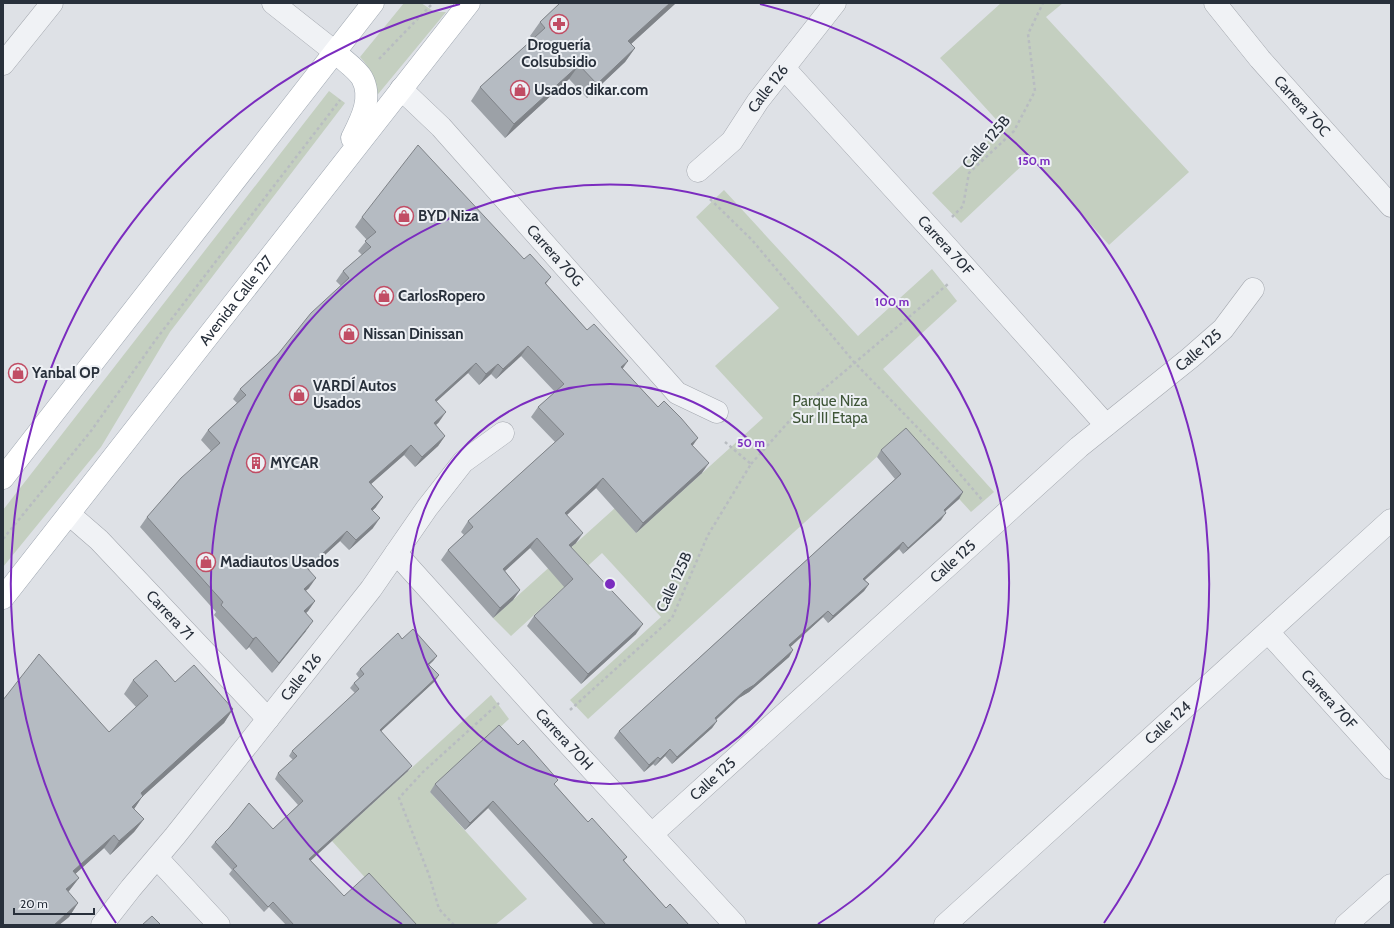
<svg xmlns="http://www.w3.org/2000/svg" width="1394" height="928" viewBox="0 0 1394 928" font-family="Cabin,sans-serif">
<rect width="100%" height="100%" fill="#dee1e6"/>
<g fill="#c4cfc0">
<path d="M404,3H421L435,12H446L374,99C376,81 372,70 360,57Z"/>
<polygon points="1001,3 1063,3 1046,17 1189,172 1109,245 1031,157 961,223 932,193 1003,127 940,58"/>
<polygon points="329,91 345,103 170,332 101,447 3,567 3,510"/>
<polygon points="724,190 858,336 932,269 957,301 883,369 994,492 971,512 901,435 588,719 570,700 661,617 602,553 511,636 493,618 615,508 636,533 763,418 715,366 779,308 696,217"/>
<polygon points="491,695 509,719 430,792 527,899 495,925 408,925 332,841"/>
</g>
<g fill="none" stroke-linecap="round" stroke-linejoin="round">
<defs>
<g id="minor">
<polyline points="273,3 335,52"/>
<path id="s1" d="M1215,3L1260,59L1391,206"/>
<polyline points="3,64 52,3"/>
<path id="s2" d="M784,68L947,247L1106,425"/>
<path id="s3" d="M401,89L441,127L677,393L717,412"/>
<path id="s4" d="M698,171L732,141L758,101L835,3"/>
<path id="s5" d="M69,514L99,540L268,719"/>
<path id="s6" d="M396,553L551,725L735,925"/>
<path id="s7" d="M1268,632L1391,768"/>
<path id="s8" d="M652,834L1079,447L1190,358L1223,329L1253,289"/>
<polyline points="157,858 219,925"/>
<path id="s9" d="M102,925L131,888L175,836L371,589L427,508L463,462L503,433"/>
<path id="s10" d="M945,925L1391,520"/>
<polyline points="1346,925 1391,885"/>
</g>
<g id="major">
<path d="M335,52C343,60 357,69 362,78C373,98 361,120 352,138"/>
<polyline points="3,478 373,3"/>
<path id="s11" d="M3,598L469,3"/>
</g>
</defs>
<use href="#minor" stroke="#a4a8af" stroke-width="23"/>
<use href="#major" stroke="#9ea6b0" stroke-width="23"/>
<g stroke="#b8bcc1" stroke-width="2.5" stroke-dasharray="3 3" stroke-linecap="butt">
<polyline points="379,59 433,3"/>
<polyline points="710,199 752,240 854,362 942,453 983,501"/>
<polyline points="952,217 963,206 969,173 1014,131 1035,91 1028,34 1043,3"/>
<polyline points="751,464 800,409 948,284"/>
<polyline points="3,539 91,431 157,338 340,100"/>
<polyline points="570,710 672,618 708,535 751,464 725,442"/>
<polyline points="454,925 439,909 429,875 399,798 423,772 499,703"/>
</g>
<use href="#minor" stroke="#f0f2f5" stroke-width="22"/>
<use href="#major" stroke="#fff" stroke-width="22"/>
</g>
<g fill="#9ca1a7">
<polygon points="560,3 676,3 631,44 635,48 625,62 587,98 569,79 505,138 471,101 480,87 533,39 530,36 540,22"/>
<polygon points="362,217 524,259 551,277 546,284 587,330 658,407 698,438 692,445 702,473 636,533 596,488 567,515 576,543 571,547 636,634 581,684 527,626 534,616 565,588 530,548 505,571 520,590 513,600 493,618 441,560 448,550 464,535 461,532 468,521 555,442 531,417 538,407 555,392 521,356 496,379 491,374 479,385 468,373 436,402 439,422 436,425 445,436 438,446 415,467 404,455 371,484 376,507 373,510 373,528 349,550 340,541 308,570 309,588 305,591 315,601 308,611 306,613 306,631 272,673 249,647 246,650 214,615 216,612 140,527 147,517 211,451 201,440 208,430 237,403 233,399 240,389 278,354 341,286 336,281 343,271 362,255 358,251 367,240 355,227"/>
<polygon points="881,450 963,492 959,499 945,511 941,520 903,554 899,549 865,580 869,584 864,591 828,623 823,617 790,647 793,650 789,657 749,692 739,698 716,720 717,721 712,728 672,764 665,756 655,766 653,764 644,772 614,738 619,731 895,479 877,457"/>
<polygon points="402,639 437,656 433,661 429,665 435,681 381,731 408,771 310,860 344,896 417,925 286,925 269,907 264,912 229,874 232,870 211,847 215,842 273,829 298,805 275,779 278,773 293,760 289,756 292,751 355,693 350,688 354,683 359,678 356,674 360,669"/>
<polygon points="133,680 175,682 233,709 224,723 142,797 134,809 144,819 134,832 110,855 104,848 75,874 79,878 68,892 78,903 69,917 59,925 109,732 136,707 124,694"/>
<polygon points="435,784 555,785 588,822 627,857 624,861 666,908 689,925 594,925 488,808 465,830 430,792"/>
</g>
<g fill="#7f8388">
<polygon points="670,3 676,3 619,55 628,41"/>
<polygon points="635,48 625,62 587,98 597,84"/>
<polygon points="579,65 569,79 505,138 514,124"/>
<polygon points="528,346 521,356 496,379 503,369"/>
<polygon points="628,361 621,371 621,367"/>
<polygon points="476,363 468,373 427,410 435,400"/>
<polygon points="498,364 491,374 479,385 486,374"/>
<polygon points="446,412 439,422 427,433 434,423"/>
<polygon points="445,436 438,446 415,467 422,457"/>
<polygon points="698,438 691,448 691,444"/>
<polygon points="411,445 404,455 362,492 369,482"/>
<polygon points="709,463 702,473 636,533 643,523"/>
<polygon points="603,478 596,488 558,523 565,513"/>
<polygon points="963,492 959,499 939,517 944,510"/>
<polygon points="383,497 376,507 364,519 371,509"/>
<polygon points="946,513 941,520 903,554 908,548"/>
<polygon points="380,518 373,528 349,550 356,540"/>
<polygon points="347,531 340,541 300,578 307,568"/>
<polygon points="583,533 576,543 562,555 569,545"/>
<polygon points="537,538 530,548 496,579 503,569"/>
<polygon points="903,542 899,549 859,585 863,579"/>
<polygon points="316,578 309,588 297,599 304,589"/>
<polygon points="869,584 864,591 828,623 833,616"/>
<polygon points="520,590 513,600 493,618 500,608"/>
<polygon points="315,601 308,611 297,622 304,611"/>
<polygon points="828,611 823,617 785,652 789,645"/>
<polygon points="313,621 306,631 272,673 279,663"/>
<polygon points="643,624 636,634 581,684 588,674"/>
<polygon points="256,637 249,647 246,650 253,639"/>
<polygon points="793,650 789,657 749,692 739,698 710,725 715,718 744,691"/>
<polygon points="437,656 433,661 424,669 428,664"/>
<polygon points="439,675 435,681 376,736 380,730"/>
<polygon points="233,709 224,723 142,797 134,809 122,820 141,793"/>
<polygon points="717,721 712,728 672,764 677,757"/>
<polygon points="670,749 665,756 655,766 660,759"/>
<polygon points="658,757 653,764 644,772 649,765"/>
<polygon points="412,766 408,771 306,865 309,859"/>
<polygon points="493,801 488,808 465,830 470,823"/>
<polygon points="144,819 134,832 110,855 119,841"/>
<polygon points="114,835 104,848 63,885 73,871"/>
<polygon points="79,878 69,891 56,903 66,889"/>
<polygon points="78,903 69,917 59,925 54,925"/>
</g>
<g fill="#b5bbc2" stroke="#7f8388">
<polygon points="560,3 670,3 628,41 635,48 597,84 579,65 514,124 480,87 545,28 540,22"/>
<polygon points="418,145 524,259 530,254 551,277 545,283 587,330 594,324 628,361 621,367 658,407 664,401 681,418 698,438 691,444 709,463 643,523 603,478 565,513 583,533 569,545 643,624 588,674 534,616 573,579 537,538 503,569 520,590 500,608 448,550 473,527 468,521 564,434 538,407 564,384 528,346 503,369 498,364 486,374 476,363 435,400 446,412 434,423 445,436 422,457 411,445 369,482 383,497 371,509 380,518 356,540 347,531 307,568 316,578 304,589 315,601 304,611 313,621 279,663 256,637 253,639 221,605 223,602 147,517 181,478 220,443 208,430 246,395 240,389 278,354 311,313 349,278 343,271 371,247 365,241 376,232 362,217"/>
<polygon points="906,428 963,492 944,510 946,513 908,548 903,542 863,579 869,584 833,616 828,611 789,645 793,650 754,685 744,691 715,718 717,721 677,757 670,749 660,759 658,757 649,765 619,731 901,474 881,450"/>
<polygon points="413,629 437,656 428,664 439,675 380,730 412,766 309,859 344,896 369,873 417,925 294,925 273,902 268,907 233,869 237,866 215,842 229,828 249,803 273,829 303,801 278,773 297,756 292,751 359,689 354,683 364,674 360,669 398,633 402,639"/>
<polygon points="39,654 109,732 148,696 133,680 156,660 175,682 194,665 233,709 141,793 143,796 132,807 144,819 119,841 114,835 73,871 79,878 66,889 78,903 54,925 3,925 3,700"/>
<polygon points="499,725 518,745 523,740 558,780 554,784 570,802 588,822 592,818 627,857 623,860 666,908 670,904 689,925 606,925 493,801 470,823 435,784"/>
<polygon points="152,916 161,925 142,925"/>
</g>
<g fill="none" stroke="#7b2cbf" stroke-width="2">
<circle cx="610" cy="584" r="200"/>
<path d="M402 924A399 399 0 1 1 818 924"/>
<path d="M116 923A599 599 0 0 1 460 4M760 4A599 599 0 0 1 1104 923"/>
</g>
<defs>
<symbol id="pharmacy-ring" viewBox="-11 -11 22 22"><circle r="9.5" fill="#edf0f4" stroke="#c14d64" stroke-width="1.5"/><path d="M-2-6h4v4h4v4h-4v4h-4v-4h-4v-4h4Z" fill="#c14d64"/></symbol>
<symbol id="shop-ring" viewBox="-11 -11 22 22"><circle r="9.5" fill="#edf0f4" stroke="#c14d64" stroke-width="1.5"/><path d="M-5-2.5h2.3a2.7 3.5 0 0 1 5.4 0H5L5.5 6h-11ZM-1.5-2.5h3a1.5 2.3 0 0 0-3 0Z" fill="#c14d64"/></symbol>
<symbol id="building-ring" viewBox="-11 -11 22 22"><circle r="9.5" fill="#edf0f4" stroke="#c14d64" stroke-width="1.5"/><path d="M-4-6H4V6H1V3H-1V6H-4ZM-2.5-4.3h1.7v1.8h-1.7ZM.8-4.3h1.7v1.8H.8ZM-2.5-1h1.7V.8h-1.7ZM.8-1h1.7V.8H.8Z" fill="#c14d64"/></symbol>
</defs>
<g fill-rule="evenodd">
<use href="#pharmacy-ring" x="548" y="13" width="22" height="22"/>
<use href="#shop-ring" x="509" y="79" width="22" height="22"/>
<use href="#shop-ring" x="393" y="205" width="22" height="22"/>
<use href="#shop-ring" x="373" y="285" width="22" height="22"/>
<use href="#shop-ring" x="338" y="323" width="22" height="22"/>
<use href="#shop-ring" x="7" y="362" width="22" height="22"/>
<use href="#shop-ring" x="288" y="384" width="22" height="22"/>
<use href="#building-ring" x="245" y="452" width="22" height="22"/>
<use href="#shop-ring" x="195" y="551" width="22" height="22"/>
</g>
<g text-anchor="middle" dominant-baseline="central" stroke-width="4" stroke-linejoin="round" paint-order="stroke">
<g font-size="15" font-weight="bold" fill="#28303b" stroke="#edf0f4" text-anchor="start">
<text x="559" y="45" text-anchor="middle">Droguería<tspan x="559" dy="17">Colsubsidio</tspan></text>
<text x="534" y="90">Usados dikar.com</text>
<text x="418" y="216">BYD Niza</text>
<text x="398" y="296">CarlosRopero</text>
<text x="363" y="334">Nissan Dinissan</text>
<text x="32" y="373">Yanbal OP</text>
<text x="313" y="386">VARDÍ Autos<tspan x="313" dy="17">Usados</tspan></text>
<text x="270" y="463">MYCAR</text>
<text x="220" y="562">Madiautos Usados</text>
</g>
<g font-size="15" fill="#28303b" stroke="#edf0f4">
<text stroke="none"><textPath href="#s4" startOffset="109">Calle 126</textPath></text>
<text stroke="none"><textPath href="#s1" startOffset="135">Carrera 70C</textPath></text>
<text transform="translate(986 142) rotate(-49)">Calle 125B</text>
<text stroke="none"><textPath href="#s2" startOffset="240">Carrera 70F</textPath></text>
<text stroke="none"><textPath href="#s3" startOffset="227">Carrera 70G</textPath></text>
<text stroke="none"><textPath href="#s11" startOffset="378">Avenida Calle 127</textPath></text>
<text stroke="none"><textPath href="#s8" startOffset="730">Calle 125</textPath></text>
<text stroke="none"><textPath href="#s8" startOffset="406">Calle 125</textPath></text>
<text transform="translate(674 582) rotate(-65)">Calle 125B</text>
<text stroke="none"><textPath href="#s5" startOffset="143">Carrera 71</textPath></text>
<text stroke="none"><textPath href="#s9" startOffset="318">Calle 126</textPath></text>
<text stroke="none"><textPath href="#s7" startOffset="91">Carrera 70F</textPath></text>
<text stroke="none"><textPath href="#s10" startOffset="301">Calle 124</textPath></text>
<text stroke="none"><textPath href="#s6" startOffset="251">Carrera 70H</textPath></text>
<text stroke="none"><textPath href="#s8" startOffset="82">Calle 125</textPath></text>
</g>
<g font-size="15" fill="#3e5537" stroke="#edf0f4">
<text x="830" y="401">Parque Niza<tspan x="830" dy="17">Sur III Etapa</tspan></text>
</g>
</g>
<circle cx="610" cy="584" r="6" fill="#7b2cbf" stroke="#edf0f4" stroke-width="2"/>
<g font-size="12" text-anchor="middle" font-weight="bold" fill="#7b2cbf" stroke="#edf0f4" stroke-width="4" stroke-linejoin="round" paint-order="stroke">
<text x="1034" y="165">150 m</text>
<text x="892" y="306">100 m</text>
<text x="751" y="447">50 m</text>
</g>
<rect width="1394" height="928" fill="none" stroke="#28303b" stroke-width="8"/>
<path d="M14 908v6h80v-6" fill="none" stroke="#28303b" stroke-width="2"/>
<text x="20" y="908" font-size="12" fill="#28303b" stroke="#edf0f4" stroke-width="3" paint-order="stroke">20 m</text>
</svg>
